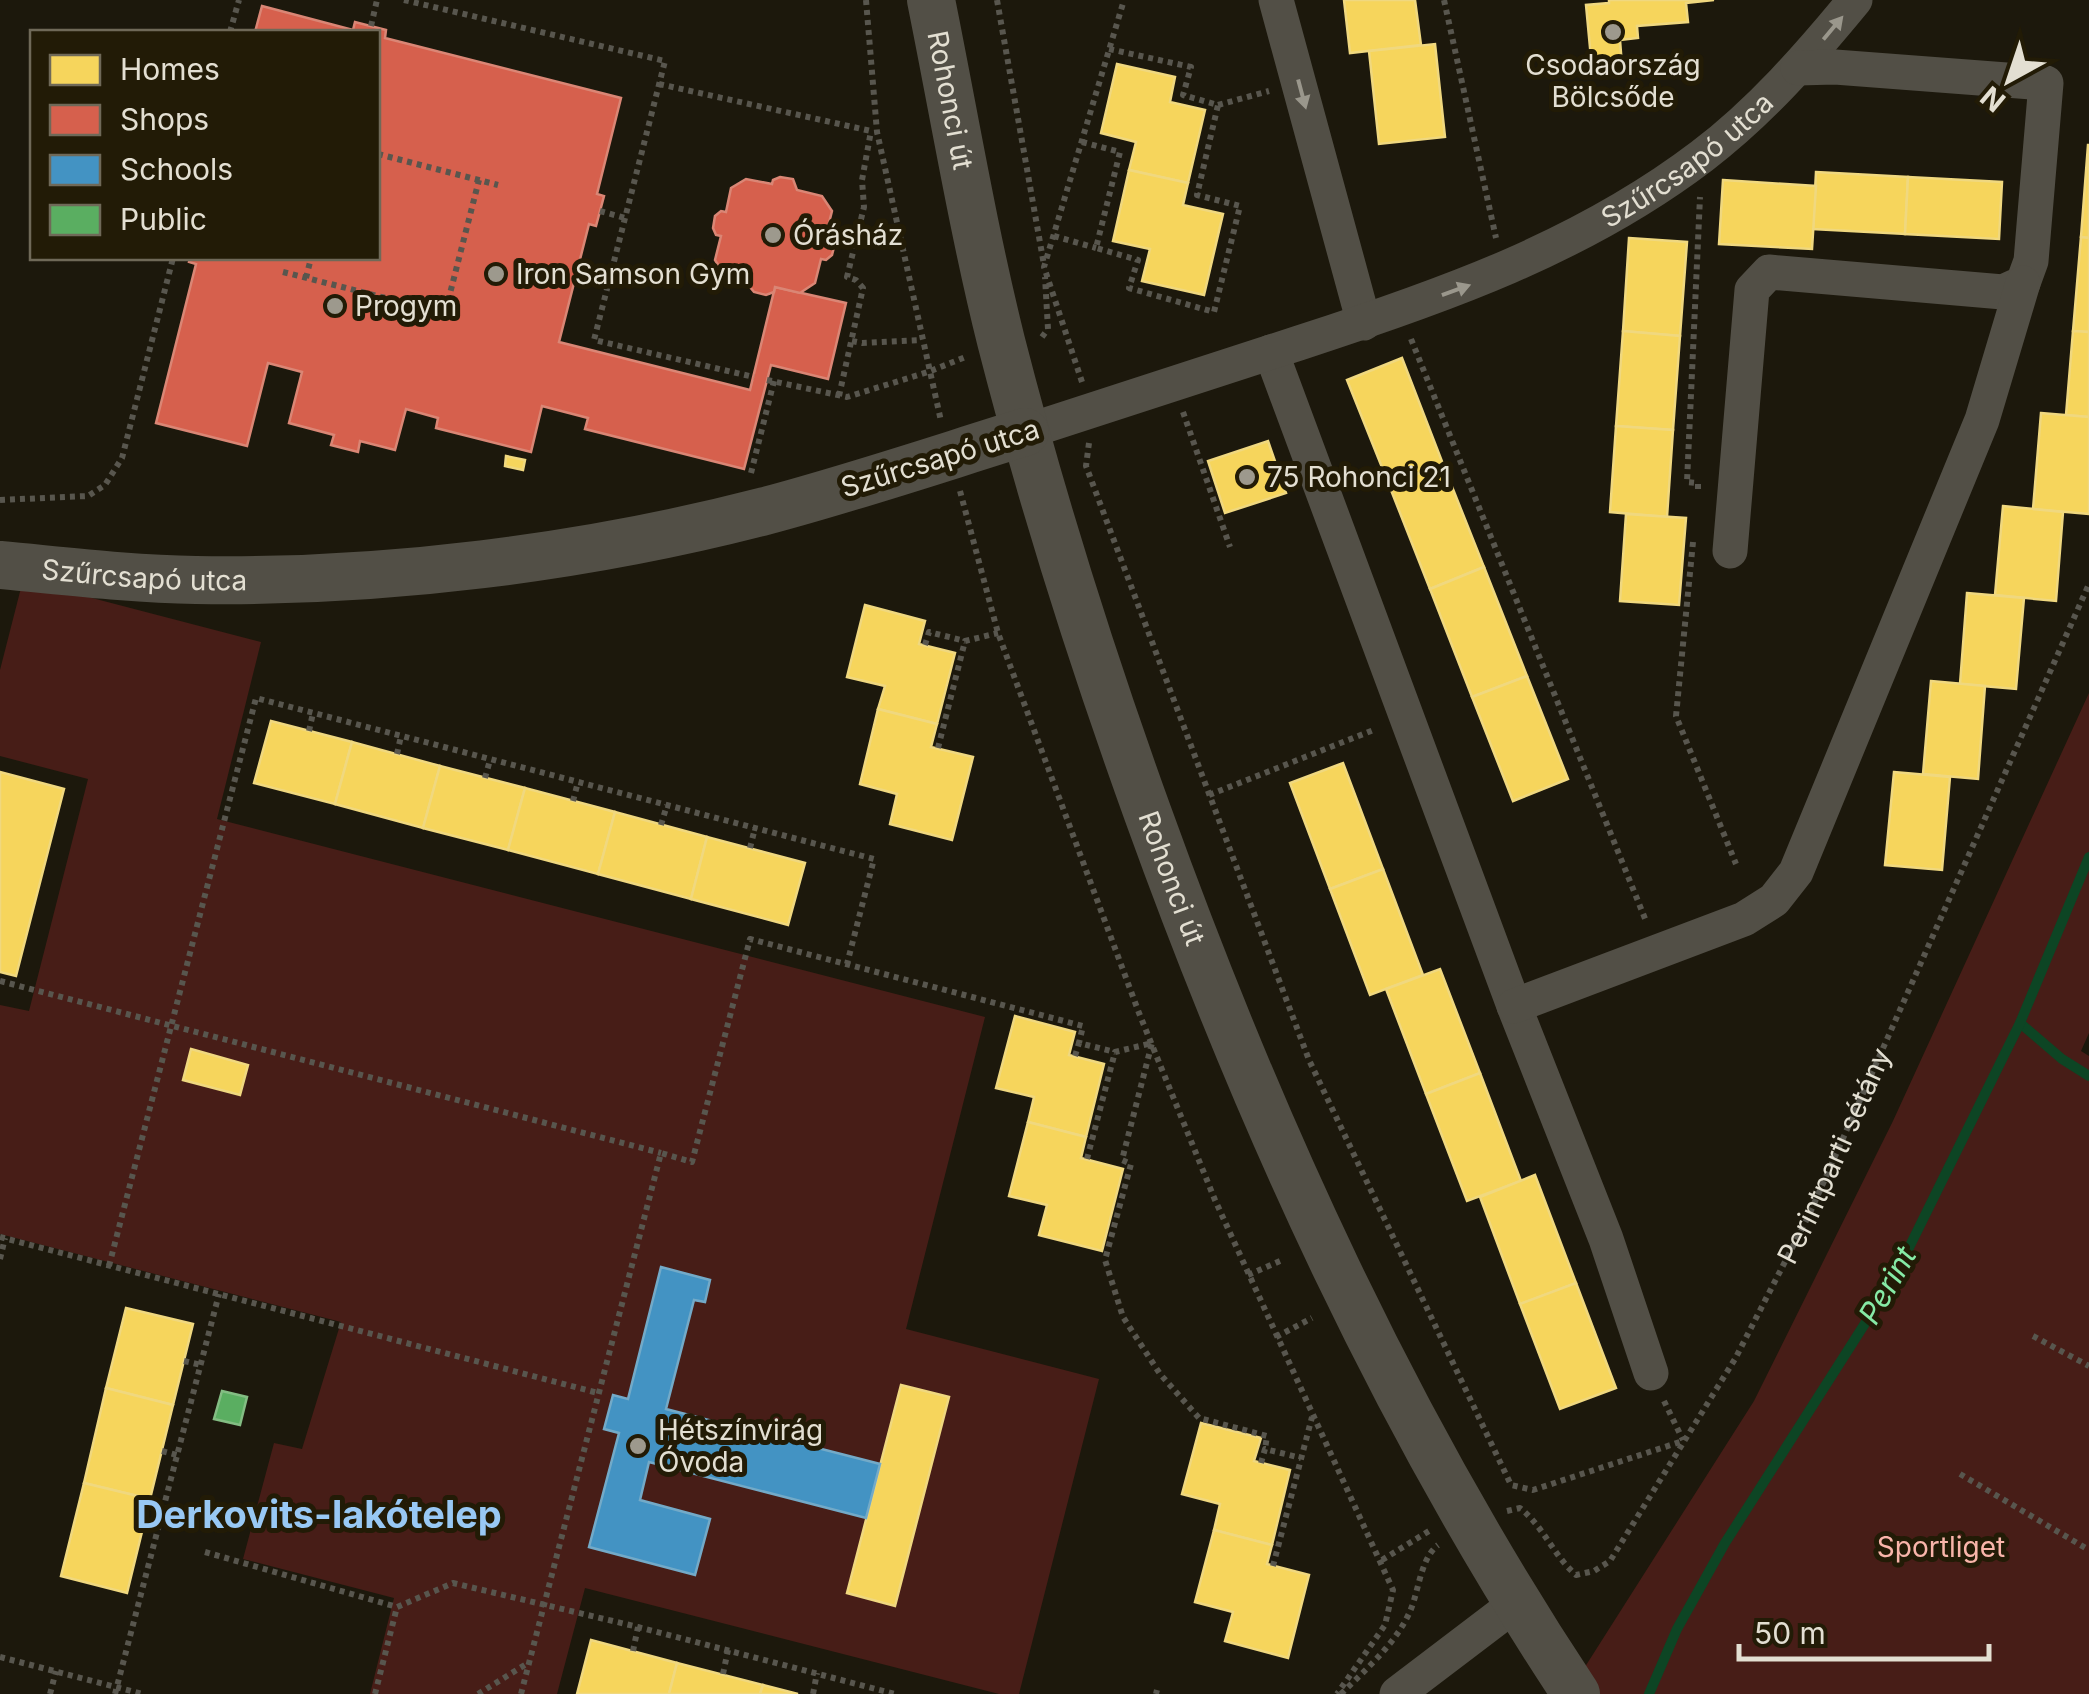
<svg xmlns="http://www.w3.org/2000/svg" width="2089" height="1694" viewBox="0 0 2089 1694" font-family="Inter,sans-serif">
<rect width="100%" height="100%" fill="#1c180c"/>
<g fill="#471d17">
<polygon points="23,580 261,642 217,819 985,1017 906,1329 1099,1379 1019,1694 999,1694 585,1588 557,1694 370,1694 394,1598 243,1559 274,1443 302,1449 341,1322 0,1234 0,1005 29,1011 88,779 0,756 0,670"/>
<polygon points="2089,693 2089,1033 2081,1051 2089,1056 2089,1694 1600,1694 1583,1670 1754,1401 1893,1121"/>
</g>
<g fill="#f6d55c" stroke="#f0d87f" stroke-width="2.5">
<polygon points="1344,0 1415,0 1421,45 1350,53"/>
<polygon points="1609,0 1714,0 1686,3 1688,22 1637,26 1638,38 1620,40 1622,66 1592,69 1586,5 1609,3"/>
<polygon points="1435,44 1445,137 1379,144 1369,51"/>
<polygon points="1117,64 1175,77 1170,102 1205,110 1188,183 1129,170 1136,142 1101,133"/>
<polygon points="2088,145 2089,145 2089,238 2081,237"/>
<polygon points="1129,170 1188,183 1183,205 1223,214 1204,295 1142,281 1150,249 1113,241"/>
<polygon points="1816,172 1908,177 1905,234 1813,229"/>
<polygon points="1908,177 2002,182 1999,239 1905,234"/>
<polygon points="1723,180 1816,186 1812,249 1719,244"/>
<polygon points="2081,237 2089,238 2089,332 2073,331"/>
<polygon points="1629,238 1687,242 1680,336 1623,331"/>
<polygon points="1623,331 1680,336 1673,430 1616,426"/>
<polygon points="2073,331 2089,332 2089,417 2066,415"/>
<polygon points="1402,358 1443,464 1389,485 1347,380"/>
<polygon points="2041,413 2089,417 2089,514 2033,509"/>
<polygon points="1616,426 1673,430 1667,517 1610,512"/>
<polygon points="1268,441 1286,493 1225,513 1208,461"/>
<polygon points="506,456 525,460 523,470 505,466"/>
<polygon points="1443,464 1484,567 1430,589 1389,485"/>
<polygon points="2003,506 2063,512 2056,601 1995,595"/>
<polygon points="1626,514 1686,518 1679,605 1620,601"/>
<polygon points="1484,567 1527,676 1472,697 1430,589"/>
<polygon points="1967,593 2024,598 2016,689 1960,684"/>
<polygon points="865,605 925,621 919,644 955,653 937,724 878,709 885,686 847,677"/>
<polygon points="1527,676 1568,779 1513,801 1472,697"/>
<polygon points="1931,681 1985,686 1978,779 1923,774"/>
<polygon points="878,709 937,724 931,747 973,757 952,840 890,824 897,794 860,784"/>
<polygon points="271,721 352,742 335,804 254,783"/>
<polygon points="352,742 440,766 423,828 335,804"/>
<polygon points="1343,763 1383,869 1330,889 1290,783"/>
<polygon points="440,766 525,788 508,850 423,828"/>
<polygon points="0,772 64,789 16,976 0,972"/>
<polygon points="1894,772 1950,777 1942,870 1885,865"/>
<polygon points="525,788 615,812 598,874 508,850"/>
<polygon points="615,812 707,837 691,899 598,874"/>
<polygon points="707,837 805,863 788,925 691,899"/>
<polygon points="1383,869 1423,975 1370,995 1330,889"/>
<polygon points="1440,969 1480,1073 1426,1094 1386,989"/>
<polygon points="1015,1016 1075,1032 1069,1055 1104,1064 1086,1137 1028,1122 1034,1097 996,1088"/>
<polygon points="191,1049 248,1065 240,1095 183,1080"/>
<polygon points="1480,1073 1521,1181 1467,1201 1426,1094"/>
<polygon points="1028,1122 1086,1137 1081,1158 1123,1169 1102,1251 1039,1235 1047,1205 1009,1196"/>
<polygon points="1535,1175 1576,1283 1520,1304 1480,1197"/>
<polygon points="1576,1283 1616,1388 1560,1409 1520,1304"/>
<polygon points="126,1308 193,1324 173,1405 106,1388"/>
<polygon points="901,1385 949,1397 895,1606 847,1593"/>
<polygon points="106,1388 173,1405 150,1499 84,1483"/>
<polygon points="1201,1423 1261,1438 1254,1461 1290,1470 1272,1545 1214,1530 1220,1504 1182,1494"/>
<polygon points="84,1483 150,1499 127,1593 61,1576"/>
<polygon points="1214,1530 1272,1545 1267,1564 1309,1575 1288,1658 1225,1641 1233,1612 1195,1602"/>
<polygon points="591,1640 677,1663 669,1694 577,1694"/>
<polygon points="677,1663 763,1685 760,1694 669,1694"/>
<polygon points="763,1685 798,1694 760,1694"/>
</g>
<g fill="#d6604d" stroke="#da8675" stroke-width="2.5">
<polygon points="262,6 353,30 355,22 386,30 385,38 621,98 597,194 604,196 596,226 589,224 559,342 750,390 775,287 846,303 828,379 771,365 744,469 585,429 588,418 542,406 531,452 436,428 438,418 406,409 395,450 360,441 358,452 331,445 334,435 289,423 302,372 268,363 247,446 156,423 196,264 189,262 190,258 378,258 378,32 255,32"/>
<polygon points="780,177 793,179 797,190 822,196 832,211 826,235 835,243 832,255 826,260 821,259 815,283 800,293 775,287 774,292 766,295 754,292 749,286 750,281 725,276 715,260 721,236 716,235 713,228 715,216 721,211 726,212 731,188 746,179 772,184 773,180"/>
</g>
<polygon fill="#4393c3" stroke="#73aac8" stroke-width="2.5" points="661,1267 710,1280 705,1302 694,1300 666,1409 880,1464 866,1518 649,1462 640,1500 710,1519 695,1575 589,1547 619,1433 604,1429 613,1395 628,1399"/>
<polygon fill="#5aae61" stroke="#83bd83" stroke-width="2.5" points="222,1391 247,1397 240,1425 214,1419"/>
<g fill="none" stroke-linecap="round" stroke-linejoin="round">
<g stroke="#0d4524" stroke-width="10">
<polyline points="2020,1023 2062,1059 2089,1076"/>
<polyline points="1649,1694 1677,1629 1725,1543 1894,1278 2020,1023 2089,857"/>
</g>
<g stroke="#58564e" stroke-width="6" stroke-dasharray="5 5" stroke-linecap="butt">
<polyline points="404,0 665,61 594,340 754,377"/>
<polyline points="866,0 877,132 941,421"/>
<polyline points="997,0 1044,265"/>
<polyline points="1444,0 1496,238"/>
<polyline points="371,26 377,0"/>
<polyline points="230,32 239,0"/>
<polyline points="659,84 871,131"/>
<polyline points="1218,105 1269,91"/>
<polyline points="1082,142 1120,152 1096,248 1138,260 1129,288 1214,312 1240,206 1197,195 1218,105 1183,95 1191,67 1109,49"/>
<polyline points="378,154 498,185"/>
<polyline points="600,211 625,218"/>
<polyline points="1054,236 1096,248"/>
<polyline points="283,272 445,313 479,180"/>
<polyline points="306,278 311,258"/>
<polyline points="1042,337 1048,329 1045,277"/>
<polyline points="1411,339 1646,921"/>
<polyline points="852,341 862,343 921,340"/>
<polyline points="767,380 847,397 928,372 968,356"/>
<polyline points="1082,382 1044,267 1124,0"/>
<polyline points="839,396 863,288 856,280 847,277 864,207 862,180 871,131"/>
<polyline points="1183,412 1230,547"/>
<polyline points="1089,443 1086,466 1309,1060 1511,1485 1533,1490 1683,1441"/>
<polyline points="751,473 774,381"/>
<polyline points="1698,489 1698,483 1687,482 1700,197"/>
<polyline points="960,491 998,633 1139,1013 1215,1200 1393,1590 1385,1625 1337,1694"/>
<polyline points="0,500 88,496 105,485 122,458 173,258"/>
<polyline points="1693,542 1676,716 1736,864"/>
<polyline points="925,645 929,632 965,641"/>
<polyline points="309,731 313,713"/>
<polyline points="938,748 965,641 998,633"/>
<polyline points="397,754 401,736"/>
<polyline points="485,778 490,760"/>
<polyline points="1209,795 1376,729"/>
<polyline points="573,801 578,782"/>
<polyline points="661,825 667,805"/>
<polyline points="750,848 755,828"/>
<polyline points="0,981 661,1153"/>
<polyline points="1075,1056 1079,1043 1115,1052"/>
<polyline points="1087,1159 1115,1052 1152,1043 1122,1160 1131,1164 1105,1260 1123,1317 1160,1374 1199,1418 1267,1436 1265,1449"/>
<polyline points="0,1237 598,1393"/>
<polyline points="0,1259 5,1238"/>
<polyline points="109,1266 256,698 874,859 847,964"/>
<polyline points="1248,1275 1280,1261"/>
<polyline points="2033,1336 2089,1366"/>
<polyline points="1276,1337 1312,1318"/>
<polyline points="184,1361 201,1365"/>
<polyline points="1664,1401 1683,1440"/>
<polyline points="162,1451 177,1455"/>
<polyline points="1261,1463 1265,1449 1301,1458"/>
<polyline points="1960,1474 2089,1550"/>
<path id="s1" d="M1507,1511L1520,1508C1544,1527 1553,1555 1576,1575L1594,1571L1610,1561L1735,1359L1809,1215L2089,584"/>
<polyline points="205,1552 397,1607"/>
<polyline points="1382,1560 1429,1531"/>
<polyline points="1273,1566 1312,1417"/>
<polyline points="633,1651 638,1627"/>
<polyline points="0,1657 143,1694"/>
<polyline points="723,1674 728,1650"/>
<polyline points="50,1694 56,1671"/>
<polyline points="115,1694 219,1294"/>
<polyline points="375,1694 397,1607 453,1583 638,1627 895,1694"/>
<polyline points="478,1694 528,1663"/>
<polyline points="521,1694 661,1153 692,1162 750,939 1083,1026 1079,1043"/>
<polyline points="813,1694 817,1673"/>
<polyline points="1156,1694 1157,1690"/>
<path d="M1341,1694C1366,1669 1397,1643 1411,1609C1419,1589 1421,1558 1438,1545"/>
</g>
<g stroke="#524f46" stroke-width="35">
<polyline points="1276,0 1364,323"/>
<polyline points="1271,352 1514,1006 1606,1239 1651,1373"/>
<path id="s2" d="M1025,432C1116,403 1207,373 1299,343C1441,297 1581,248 1702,156C1760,112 1809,56 1855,0"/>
<polyline points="1730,551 1752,290 1769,272 2003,292 2023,283 2031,261 2046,83 1835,67 1798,68"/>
<polyline points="1514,1006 1744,919 1774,900 1796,872 1982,420 2023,283"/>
<polyline points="1397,1694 1518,1602"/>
</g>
<g stroke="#524f46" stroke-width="48">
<path id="s3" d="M931,0C954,114 973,229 1001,341C1042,501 1092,659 1148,814C1259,1122 1395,1421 1576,1694"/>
<path id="s4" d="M0,565C65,571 130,579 196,580C382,583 584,558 765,511C852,488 938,459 1025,432"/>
</g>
</g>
<defs><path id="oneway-solid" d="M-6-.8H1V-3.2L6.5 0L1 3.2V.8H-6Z" transform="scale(2.5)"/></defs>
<g fill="#9a978c">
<use href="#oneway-solid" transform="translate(1833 28) rotate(-50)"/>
<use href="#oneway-solid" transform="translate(1302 94) rotate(75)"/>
<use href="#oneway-solid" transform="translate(1456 290) rotate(-20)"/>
</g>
<g fill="#9d998d" stroke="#221b06" stroke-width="4">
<circle cx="1613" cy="32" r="10"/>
<circle cx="773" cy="235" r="10"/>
<circle cx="496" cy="274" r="10"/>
<circle cx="335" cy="306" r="10"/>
<circle cx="1247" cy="477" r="10"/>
<circle cx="638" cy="1446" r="10"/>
</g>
<g text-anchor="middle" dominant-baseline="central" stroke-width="10" stroke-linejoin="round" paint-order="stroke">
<g font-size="28" fill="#e3dfd2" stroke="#221b06" text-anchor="start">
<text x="1613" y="65" text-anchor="middle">Csodaország<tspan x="1613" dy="32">Bölcsőde</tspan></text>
<text x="793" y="235">Órásház</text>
<text x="516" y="274">Iron Samson Gym</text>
<text x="355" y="306">Progym</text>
<text x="1267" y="477">75 Rohonci 21</text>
<text x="658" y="1430">Hétszínvirág<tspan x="658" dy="32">Óvoda</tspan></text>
</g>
<g font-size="28" fill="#e3dfd2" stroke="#221b06">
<text stroke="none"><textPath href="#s3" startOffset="102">Rohonci út</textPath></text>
<text stroke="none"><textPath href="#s2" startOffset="720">Szűrcsapó utca</textPath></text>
<text transform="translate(940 458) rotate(-17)">Szűrcsapó utca</text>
<text stroke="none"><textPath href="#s4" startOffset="145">Szűrcsapó utca</textPath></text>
<text stroke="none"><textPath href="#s3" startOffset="912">Rohonci út</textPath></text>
<text stroke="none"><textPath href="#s1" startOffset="602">Perintparti sétány</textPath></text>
</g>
<g font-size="28" fill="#f9b5aa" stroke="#221b06">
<text x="1941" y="1547">Sportliget</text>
</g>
<g font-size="30" font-style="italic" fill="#86eba6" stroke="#221b06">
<text transform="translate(1887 1285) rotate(-60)">Perint</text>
</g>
<g font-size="38" font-weight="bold" fill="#98c8f4" stroke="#221b06">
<text x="319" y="1514">Derkovits-lakótelep</text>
</g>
</g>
<rect x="30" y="30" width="350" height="230" fill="#221b06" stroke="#6f6958" stroke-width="2.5"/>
<rect x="50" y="55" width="50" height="30" fill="#f6d55c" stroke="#6f6958" stroke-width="2.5"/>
<text x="120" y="80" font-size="30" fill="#e3dfd2">Homes</text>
<rect x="50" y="105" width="50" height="30" fill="#d6604d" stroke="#6f6958" stroke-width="2.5"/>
<text x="120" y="130" font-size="30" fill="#e3dfd2">Shops</text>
<rect x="50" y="155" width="50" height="30" fill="#4393c3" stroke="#6f6958" stroke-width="2.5"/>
<text x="120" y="180" font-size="30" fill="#e3dfd2">Schools</text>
<rect x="50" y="205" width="50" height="30" fill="#5aae61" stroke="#6f6958" stroke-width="2.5"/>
<text x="120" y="230" font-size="30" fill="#e3dfd2">Public</text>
<g transform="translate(2009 80) rotate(220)" stroke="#221b06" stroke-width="8" paint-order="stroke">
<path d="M0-8L18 38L0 25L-18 38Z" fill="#e3dfd2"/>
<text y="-15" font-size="28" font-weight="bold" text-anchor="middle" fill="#e3dfd2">N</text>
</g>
<path d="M1739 1644v15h250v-15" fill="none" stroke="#e3dfd2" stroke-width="5"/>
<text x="1754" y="1644" font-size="30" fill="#e3dfd2" stroke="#221b06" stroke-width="8" paint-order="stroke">50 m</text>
</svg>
